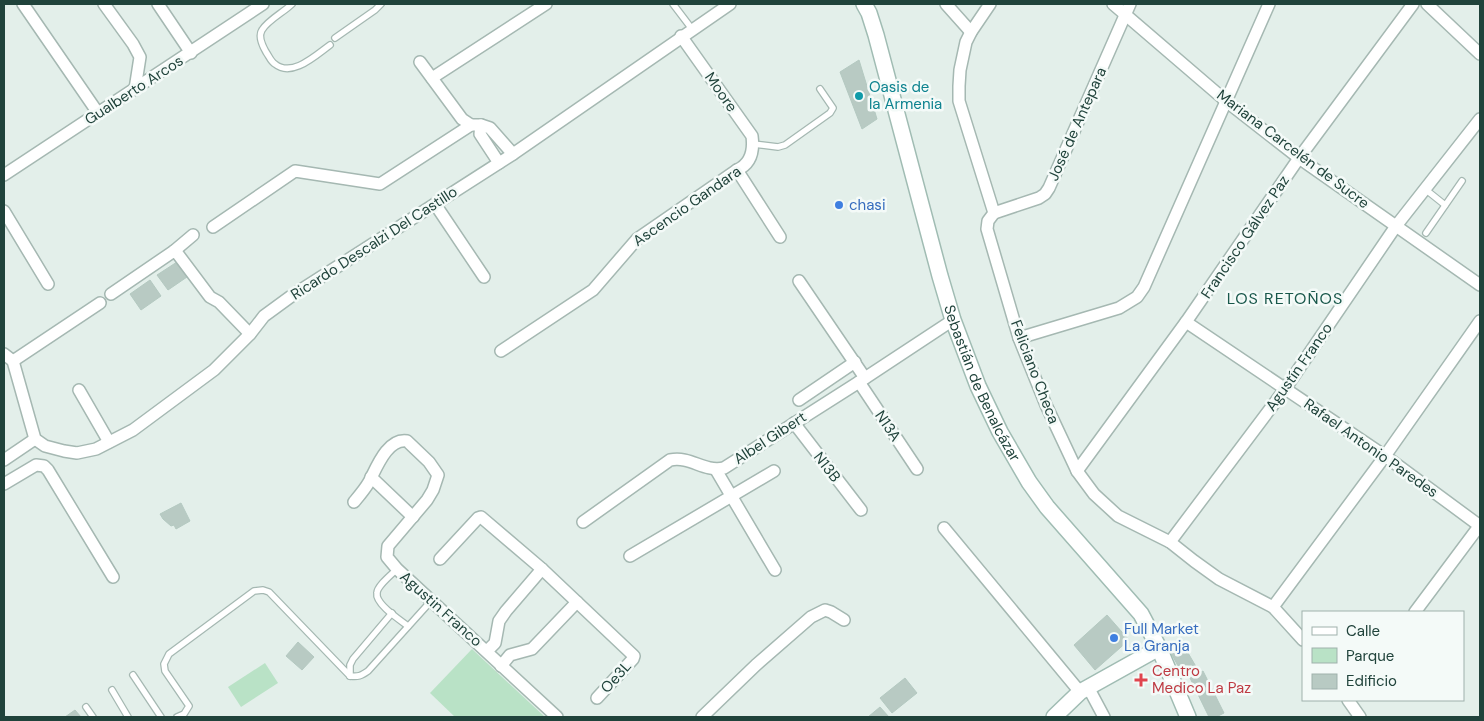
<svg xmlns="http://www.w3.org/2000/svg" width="1484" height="721" viewBox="0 0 1484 721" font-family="'DM Sans',sans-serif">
<rect width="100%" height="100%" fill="#e3efea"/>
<g fill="#b9e2c6">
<polygon points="472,649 545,717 455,717 430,693"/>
<polygon points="265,663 278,683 241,707 228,687"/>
</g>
<g fill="#b8cac3" stroke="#b4c9c1">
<polygon points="859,60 877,119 862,129 840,72"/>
<polygon points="177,262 187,277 168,290 157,275"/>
<polygon points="150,280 161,296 141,310 130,294"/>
<polygon points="181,503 190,521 176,529 174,525 171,526 163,519 160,514"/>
<polygon points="1107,615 1129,640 1095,670 1074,645"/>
<polygon points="298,642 314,657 302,670 286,656"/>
<polygon points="1184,646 1198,670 1184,677 1171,653"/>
<polygon points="1203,671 1224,713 1216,717 1209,717 1190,678"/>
<polygon points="905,678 917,693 892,713 880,698"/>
<polygon points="880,707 889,717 868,717"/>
<polygon points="75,710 81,717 65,717"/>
</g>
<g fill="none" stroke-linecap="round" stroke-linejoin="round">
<defs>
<g id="lane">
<path d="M292,4C284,12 268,20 262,30C258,36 262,45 266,52C269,56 271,62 275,64C292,78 316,55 330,45"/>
<polyline points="673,4 692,29"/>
<polyline points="335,38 375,10 381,4"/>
<polyline points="753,144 778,147 785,145 830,113 833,108 820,89"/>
<polyline points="1425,189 1445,205"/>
<polyline points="1426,233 1462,181"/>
<path d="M397,569C392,574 377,586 377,593C375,604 400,620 408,626"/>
<polyline points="133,675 161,717"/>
<path d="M350,676C358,677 361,676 368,671L432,600"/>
<polyline points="350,676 350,665 353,659 392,613"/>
<polyline points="112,690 128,717"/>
<polyline points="86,707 93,717"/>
<polyline points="177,717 184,714 189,706 165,671 164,664 169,654 254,591 263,590 269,592 350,676"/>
</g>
<g id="street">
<polyline points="23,4 98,113"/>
<polyline points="104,4 133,44 140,57 135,89"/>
<polyline points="158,4 191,53"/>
<polyline points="946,4 971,32"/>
<polyline points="990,4 971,32 966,42 960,70 959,86 959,101 994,213 988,221 987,229 1019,338 1046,405 1077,471 1094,494 1118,516 1170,542 1194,561 1219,579 1273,607 1303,640"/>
<polyline points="1113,4 1226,101 1299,158 1480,285"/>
<polyline points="1427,4 1480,54"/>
<polyline points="420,62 462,119 471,125 481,125 490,128 513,154"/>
<polyline points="432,78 546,4"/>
<polyline points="481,125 480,134 499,163"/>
<polyline points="737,170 780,237"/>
<polyline points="4,175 263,4"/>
<polyline points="435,204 484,277"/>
<polyline points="4,211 48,284"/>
<polyline points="994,213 1039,198 1045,194 1049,188 1130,4"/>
<polyline points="213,227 295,171 380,184 471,125"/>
<polyline points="174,251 193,235"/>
<polyline points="799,281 865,378"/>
<polyline points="111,294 174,251 177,253 210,297 219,302 250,334"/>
<polyline points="1186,322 1385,456 1480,526"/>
<polyline points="1019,338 1119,308 1137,297 1144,287 1269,4"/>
<path d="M501,351L593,290L637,239L737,170C751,164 754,151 752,136L681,36"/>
<polyline points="4,354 13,361 35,439 45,446 64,451 77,453 96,449 133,430 214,370 250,334 264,316 290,297 513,154 730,4"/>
<polyline points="13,361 100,303"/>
<polyline points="859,382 917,469"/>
<polyline points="79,390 109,442"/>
<polyline points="799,400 855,362"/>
<polyline points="794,423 861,510"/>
<polyline points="4,460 35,439"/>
<polyline points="716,470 775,570"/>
<polyline points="1077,471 1186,322 1299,158 1413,4"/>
<polyline points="371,477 413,517"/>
<polyline points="4,484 36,465 44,466 48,470 113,577"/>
<path d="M354,502C359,496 365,489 369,482C376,469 387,438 407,441L429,462L438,475L433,490L427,500L388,546L387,557L397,569L557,717"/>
<path d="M583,522L670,460C692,456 702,472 724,468L859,382L953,320"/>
<polyline points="944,528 1080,692"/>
<polyline points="1170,542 1285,389 1396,226 1480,119"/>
<polyline points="630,556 774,471"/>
<polyline points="440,559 478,518 481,517 542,569 634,656 633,659 597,698"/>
<polyline points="1273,607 1385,456 1480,321"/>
<polyline points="1415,612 1480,525"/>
<polyline points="487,651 495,643 499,621 506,611 542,569"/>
<polyline points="501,666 510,655 532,649 577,602"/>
<polyline points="1088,687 1104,717"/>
<polyline points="1348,700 1360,717"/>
<polyline points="702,717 756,665 811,617 825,610 831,612 844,620"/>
</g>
<g id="secondary">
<path id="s1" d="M864,4L869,13L876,35L940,276L953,320L978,386L1000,432L1029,482L1047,507L1141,614L1159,648L1188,717"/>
<polyline points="1054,717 1080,692 1159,648"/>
</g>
</defs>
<use href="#lane" stroke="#a5b8b2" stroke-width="8"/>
<use href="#street" stroke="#a5b8b2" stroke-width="14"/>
<use href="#secondary" stroke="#a0bcb3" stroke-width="18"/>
<use href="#lane" stroke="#fff" stroke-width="5.5"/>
<use href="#street" stroke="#fff" stroke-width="11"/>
<use href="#secondary" stroke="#fff" stroke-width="15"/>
</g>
<circle fill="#0f9aa8" stroke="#f4faf8" stroke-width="2" cx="859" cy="96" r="5"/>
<g fill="#3f7fe0" stroke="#f4faf8" stroke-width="2">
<circle cx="839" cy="205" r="5"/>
<circle cx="1114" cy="638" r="5"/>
</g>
<path fill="#e0444e" stroke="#f4faf8" stroke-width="2" d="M1138.5 672.5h5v5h5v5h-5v5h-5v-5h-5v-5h5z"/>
<g text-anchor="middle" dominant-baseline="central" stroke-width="5" stroke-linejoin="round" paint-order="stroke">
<g font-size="15" fill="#0d838f" stroke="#f4faf8" text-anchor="start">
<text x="869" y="87">Oasis de<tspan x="869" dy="17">la Armenia</tspan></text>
</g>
<g font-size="15" fill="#20433b" stroke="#f4faf8">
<text transform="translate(134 90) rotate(-33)">Gualberto Arcos</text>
<text transform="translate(721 92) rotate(55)">Moore</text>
<text transform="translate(1077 124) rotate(-66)">José de Antepara</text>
<text transform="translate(1293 149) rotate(37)">Mariana Carcelén de Sucre</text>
<text transform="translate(687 206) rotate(-35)">Ascencio Gandara</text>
<text transform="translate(1245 237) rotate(-56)">Francisco Gálvez Paz</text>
<text transform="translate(374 243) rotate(-33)">Ricardo Descalzi Del Castillo</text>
<text transform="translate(1299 367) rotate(-55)">Agustín Franco</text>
<text transform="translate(1035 372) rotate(69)">Feliciano Checa</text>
<text stroke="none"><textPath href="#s1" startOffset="398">Sebastián de Benalcázar</textPath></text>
<text transform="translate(888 426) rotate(56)">N13A</text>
<text transform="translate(770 438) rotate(-33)">Albel Gibert</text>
<text transform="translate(1371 448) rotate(35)">Rafael Antonio Paredes</text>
<text transform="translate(827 467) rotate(52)">N13B</text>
<text transform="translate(441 609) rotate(42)">Agustin Franco</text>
<text transform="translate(616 677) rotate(-48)">Oe3L</text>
</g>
<g font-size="15" fill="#366cbe" stroke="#f4faf8" text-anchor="start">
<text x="849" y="205">chasi</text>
<text x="1124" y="629">Full Market<tspan x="1124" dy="17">La Granja</tspan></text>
</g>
<g font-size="15" fill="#be3a42" stroke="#f4faf8" text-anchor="start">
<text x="1152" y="671">Centro<tspan x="1152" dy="17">Medico La Paz</tspan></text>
</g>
<g font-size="16" letter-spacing="1" fill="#19584b" stroke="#f4faf8">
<text x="1285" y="298">LOS RETOÑOS</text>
</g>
</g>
<rect width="1484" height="721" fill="none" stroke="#20433b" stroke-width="10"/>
<rect x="1302" y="611" width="162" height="90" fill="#f4faf8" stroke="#9fb1ac"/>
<rect x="1312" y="627" width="25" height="8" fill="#ffffff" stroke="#9fb1ac"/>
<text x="1346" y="636" font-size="15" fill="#20433b">Calle</text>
<rect x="1312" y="648" width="25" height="15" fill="#b9e2c6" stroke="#9fb1ac"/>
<text x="1346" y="661" font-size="15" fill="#20433b">Parque</text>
<rect x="1312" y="674" width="25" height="15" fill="#b8cac3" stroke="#9fb1ac"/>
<text x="1346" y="686" font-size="15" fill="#20433b">Edificio</text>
</svg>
